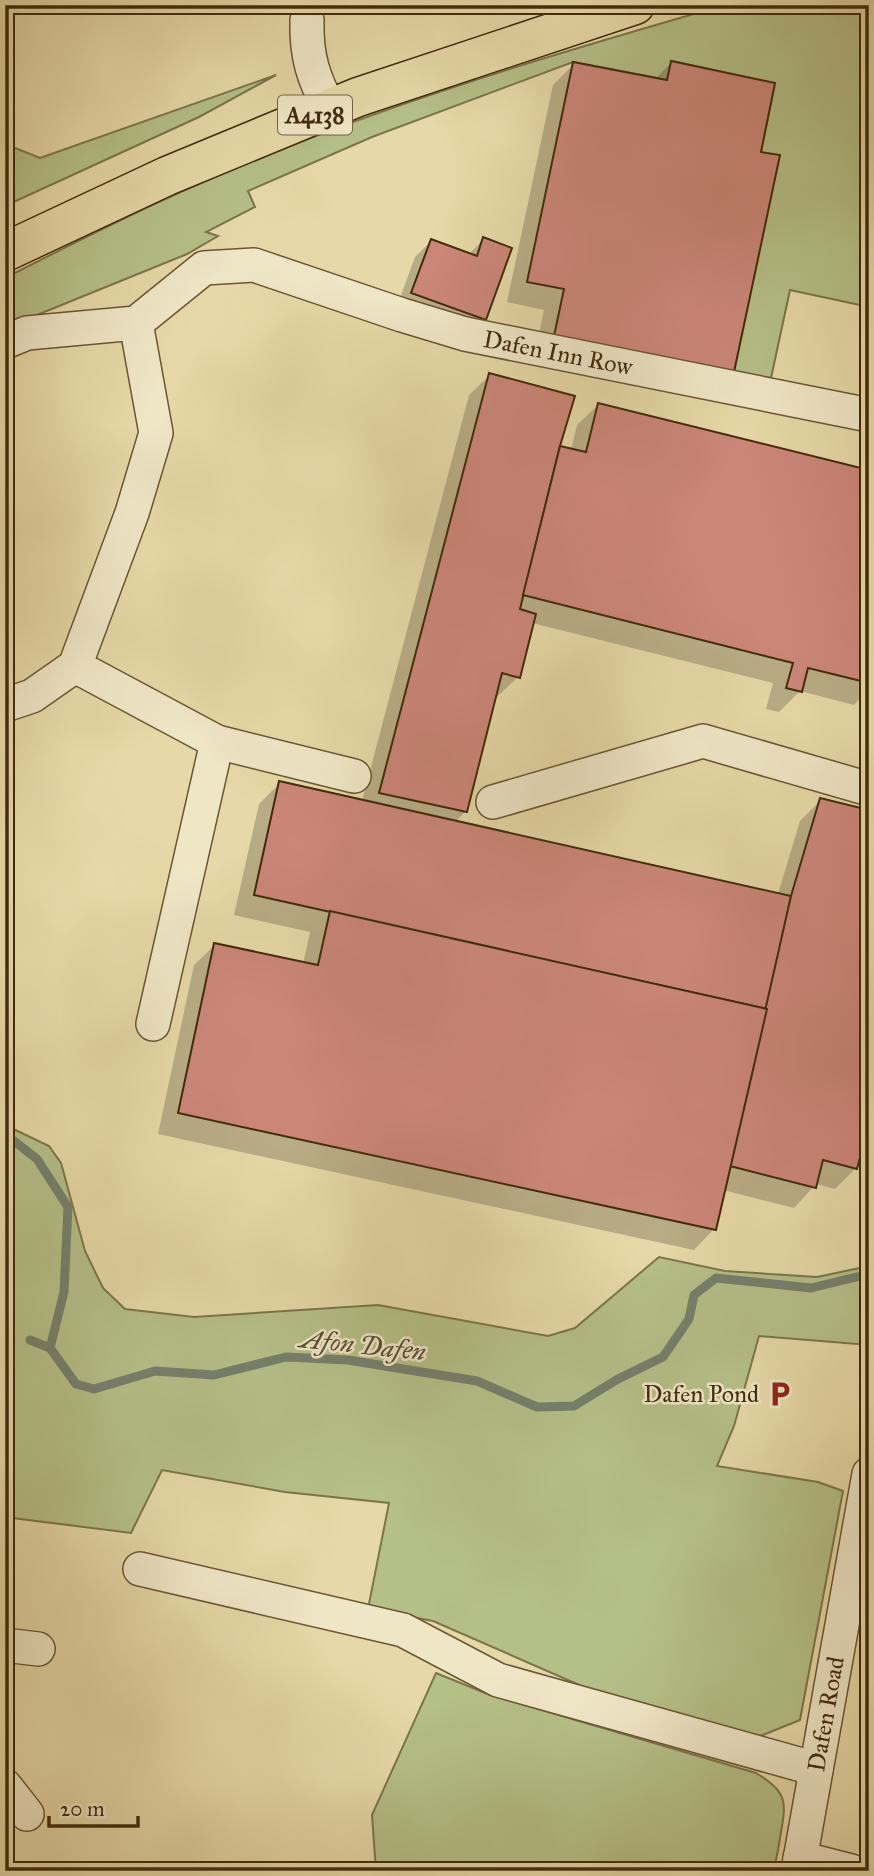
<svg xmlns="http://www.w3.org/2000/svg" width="874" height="1876" viewBox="0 0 874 1876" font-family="'IM FELL Great Primer',serif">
<rect width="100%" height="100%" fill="#e6d8a8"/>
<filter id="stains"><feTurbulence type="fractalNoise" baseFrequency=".00286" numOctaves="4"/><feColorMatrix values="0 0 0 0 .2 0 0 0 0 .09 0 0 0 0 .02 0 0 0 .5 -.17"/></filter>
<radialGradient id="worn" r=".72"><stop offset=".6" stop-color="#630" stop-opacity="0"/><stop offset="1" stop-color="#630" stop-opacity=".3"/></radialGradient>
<g fill="#b5bf88" stroke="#7c754a" stroke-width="2">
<path d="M725,5H869V307L790,290L771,378L734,372L761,152L775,83L672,61L667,80L573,62L372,137L248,191L255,207L206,232L218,236L187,254L5,328V278C101,229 199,180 300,142C439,88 582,46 725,5Z"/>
<polygon points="276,75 199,117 5,206 5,144 40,158"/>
<polygon points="5,1125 49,1146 61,1163 85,1251 103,1288 125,1309 194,1317 378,1305 548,1336 575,1328 659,1257 725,1271 817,1277 869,1266 869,1345 759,1336 734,1426 717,1466 818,1482 843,1491 800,1720 753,1739 625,1705 433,1621 368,1609 389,1503 285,1492 162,1470 131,1533 5,1517"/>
<path d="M436,1673L490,1695L756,1773C786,1791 787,1800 781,1832C779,1845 777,1859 773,1871H376L372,1815Z"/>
</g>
<g fill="#0003">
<polygon points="672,62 759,153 534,357 544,310 507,302 553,85 574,64 655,79"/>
<polygon points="484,239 485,319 468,335 396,309 415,257 431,241 468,255"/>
<polygon points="490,375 558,447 571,450 577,425 598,405 869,472 869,689 854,705 800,691 779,712 766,709 773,683 532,623 518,677 497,697 494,697 465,812 455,822 778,894 800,821 821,800 869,812 869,1129 864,1133 856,1168 835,1189 816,1184 794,1208 723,1190 714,1229 694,1250 158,1134 194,965 215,945 303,964 310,932 234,915 259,804 280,783 362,801 469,395"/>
</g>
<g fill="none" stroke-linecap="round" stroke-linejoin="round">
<g stroke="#75806c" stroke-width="9">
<polyline points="5,1134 37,1159 68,1207 64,1292 50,1348"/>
<polyline points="30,1340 50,1348"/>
<polyline points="50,1348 76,1384 94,1389 155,1371 214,1375 286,1357 348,1360 477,1381 537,1407 574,1406 618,1379 663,1357 689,1319 694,1295 716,1278 811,1288 869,1274"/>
</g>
</g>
<g fill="#cb8678" stroke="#422b0b" stroke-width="2">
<polygon points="671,61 775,83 761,152 780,155 734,372 554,336 564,289 527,282 573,62 667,80"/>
<polygon points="483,237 512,248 486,320 411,293 431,239 477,256"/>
<polygon points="489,373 575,396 560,446 520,609 536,614 520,678 502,673 467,812 379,793"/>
<polygon points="598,403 869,470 869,683 808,668 802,692 786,688 793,663 523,595 560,446 586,452"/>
<polygon points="279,781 791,896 767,1009 254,895"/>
<polygon points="820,798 869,810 869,1123 857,1169 823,1160 816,1188 730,1166 791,896"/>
<polygon points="330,911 767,1009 716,1230 178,1113 214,943 318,965"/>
</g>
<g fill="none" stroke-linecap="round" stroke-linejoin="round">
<defs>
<g id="minor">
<path d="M307,20C306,56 313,78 330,109"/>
<polyline points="5,342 27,333 136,323 204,268 254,265 402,315 465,334 869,415"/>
<polyline points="75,666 217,742 354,776"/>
<polyline points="5,705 32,696 75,666 132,513 156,433 136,323"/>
<polyline points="493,802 703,741 869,789"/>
<polyline points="153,1024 217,742"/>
<polyline points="140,1569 403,1630 498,1680 816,1769"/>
<polyline points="5,1645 38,1649"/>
<polyline points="5,1786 27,1814"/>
<polyline points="800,1858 851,1871"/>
<polyline points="798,1871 869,1474"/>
</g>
<polyline id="highway" points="5,252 167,176 358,97 635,5"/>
</defs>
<use href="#minor" stroke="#6b5632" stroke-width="36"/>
<use href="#highway" stroke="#422b0b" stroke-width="41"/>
<use href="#minor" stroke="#efe6c6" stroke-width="33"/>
<use href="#highway" stroke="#e6d8a8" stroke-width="38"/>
</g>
<defs>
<symbol id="parking-bare" viewBox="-9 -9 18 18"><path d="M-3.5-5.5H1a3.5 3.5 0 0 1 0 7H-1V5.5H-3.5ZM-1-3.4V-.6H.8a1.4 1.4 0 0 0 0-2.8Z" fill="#8f2418" stroke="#efe6c6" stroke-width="2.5" paint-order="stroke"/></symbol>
</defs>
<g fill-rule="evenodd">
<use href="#parking-bare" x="761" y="1375" width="38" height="38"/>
</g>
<g text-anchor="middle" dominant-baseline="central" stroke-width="5" stroke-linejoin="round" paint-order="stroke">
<rect fill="#efe6c6" stroke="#766343" stroke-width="2" x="278" y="95.5" width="74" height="39" rx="5"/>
<g font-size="23" font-weight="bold" fill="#422b0b">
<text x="315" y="115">A4138</text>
</g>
<g font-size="24" fill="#422b0b" stroke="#efe6c6">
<text transform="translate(558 353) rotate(11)">Dafen Inn Row</text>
<text transform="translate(826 1714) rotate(-80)">Dafen Road</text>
</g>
<g font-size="24" fill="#422b0b" stroke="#efe6c6" text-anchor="end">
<text x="759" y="1394">Dafen Pond</text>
</g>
<g font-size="26" font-style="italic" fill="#574e34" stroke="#efe6c6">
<text transform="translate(363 1345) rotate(6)">Afon Dafen</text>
</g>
</g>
<rect width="874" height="1876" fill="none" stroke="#e6d8a8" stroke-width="28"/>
<rect x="7" y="7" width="860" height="1862" fill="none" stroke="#422b0b" stroke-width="3.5"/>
<rect x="14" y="14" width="846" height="1848" fill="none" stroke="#422b0b" stroke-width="2"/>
<path d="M49 1816v10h89v-10" fill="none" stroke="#422b0b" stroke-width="3.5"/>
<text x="60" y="1816" font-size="21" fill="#422b0b" stroke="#efe6c6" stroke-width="5" paint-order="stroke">20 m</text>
<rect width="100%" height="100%" filter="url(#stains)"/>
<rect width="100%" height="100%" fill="url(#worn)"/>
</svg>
